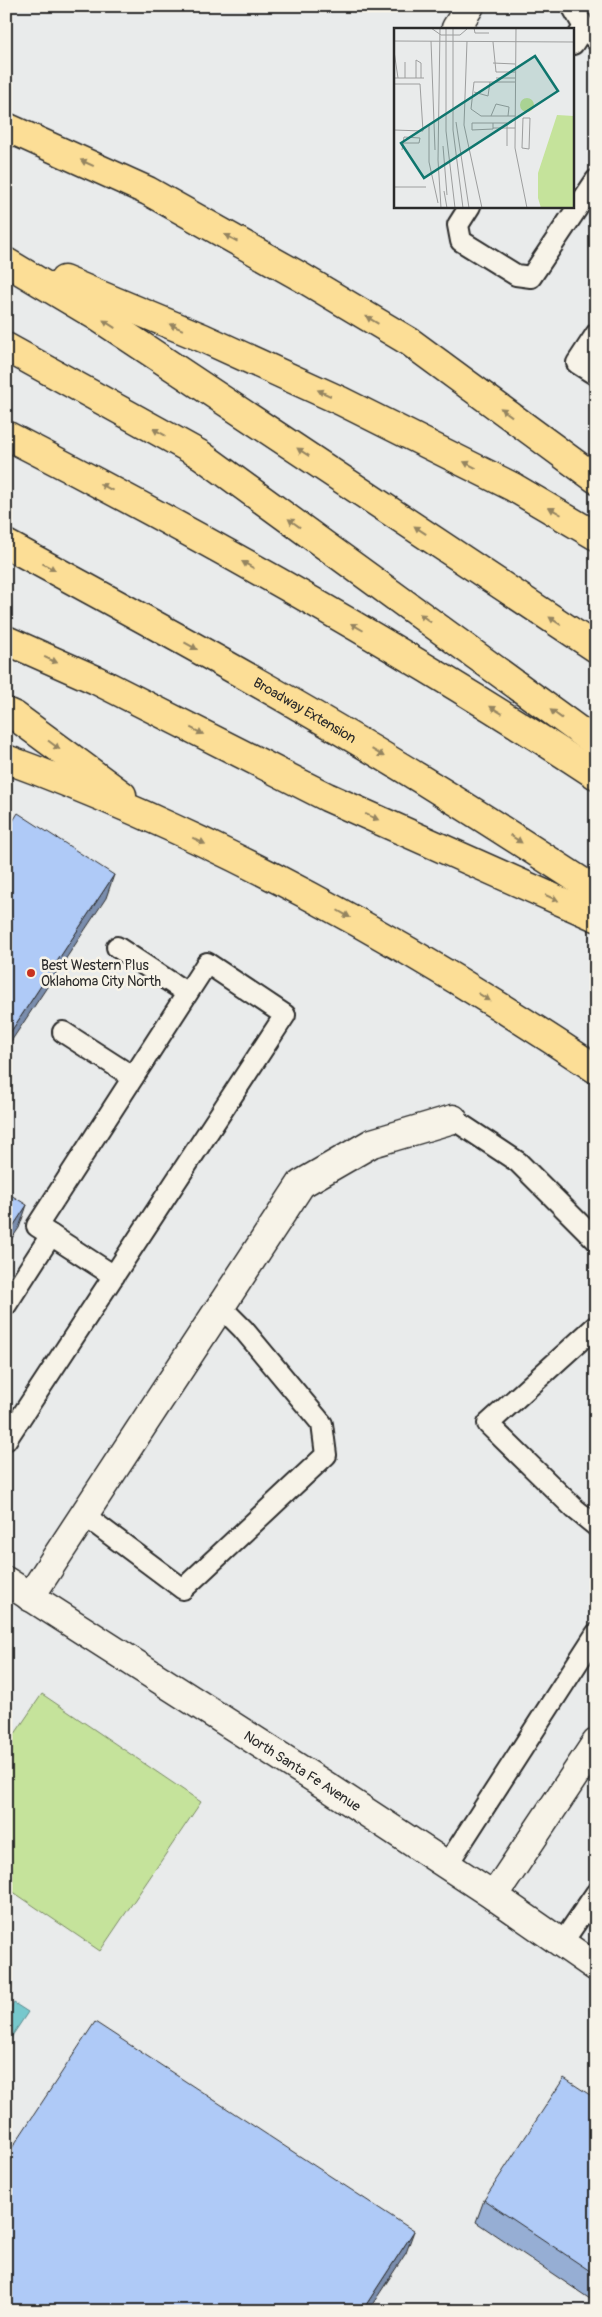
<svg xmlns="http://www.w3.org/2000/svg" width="602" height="2317" viewBox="0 0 602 2317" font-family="Pangolin,sans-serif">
<rect width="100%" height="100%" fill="#e9ebeb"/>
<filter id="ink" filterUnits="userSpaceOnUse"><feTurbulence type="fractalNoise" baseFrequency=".02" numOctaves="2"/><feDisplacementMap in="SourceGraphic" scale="10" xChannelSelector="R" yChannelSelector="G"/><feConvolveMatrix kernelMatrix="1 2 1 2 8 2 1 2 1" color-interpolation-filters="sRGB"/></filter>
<g filter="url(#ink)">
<polygon fill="#c5e39b" stroke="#788763" points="42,1694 201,1802 100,1951 6,1887 6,1747"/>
<polygon fill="#77c8cd" stroke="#59898c" points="14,2003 28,2012 6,2045 6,2010 9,2011"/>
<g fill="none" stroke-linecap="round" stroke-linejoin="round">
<defs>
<g id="lane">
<polyline points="572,6 584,27 596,40"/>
<polyline points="573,44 584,27"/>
<polyline points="470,206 458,225 461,241 516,275 531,277 596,180"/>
<polyline points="596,334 577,363 596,375"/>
<polyline points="117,947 187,993"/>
<polyline points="63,1032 133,1077"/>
<polyline points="453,1119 518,1162 596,1240"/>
<polyline points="6,1305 51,1235"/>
<polyline points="596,1326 488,1424 575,1509 596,1526"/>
<polyline points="6,1440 285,1015 207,963 37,1226 114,1276"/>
<polyline points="84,1515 183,1589 326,1455 322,1424 243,1329 221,1307"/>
<polyline points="447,1865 596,1634"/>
<polyline points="562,1943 596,1893"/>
</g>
<g id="street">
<polyline points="456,28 470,6"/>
<path id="s1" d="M6,1581L328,1787L494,1896L596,1967"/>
<polyline points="30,1597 301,1184 372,1143 453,1119"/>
<polyline points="494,1896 596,1743"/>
</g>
<g id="highway">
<polyline points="6,127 148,191 301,277 410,342 596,479"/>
<polyline points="6,262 98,317 596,648"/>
<polyline points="64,280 203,338 341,401 513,487 596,536"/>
<polyline points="6,347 201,455 596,743"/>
<path d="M6,435C208,539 406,650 596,775"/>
<path id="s2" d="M6,544C152,623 299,703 440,791C492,823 544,857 596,891"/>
<polyline points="6,640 96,680 327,797 596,917"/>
<polyline points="6,712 15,716 122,795"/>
<path d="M6,759C216,836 411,945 596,1069"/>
</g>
</defs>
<use href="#lane" stroke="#2b2b2b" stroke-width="24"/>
<use href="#street" stroke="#2b2b2b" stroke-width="31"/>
<use href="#highway" stroke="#2b2b2b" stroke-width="31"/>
<use href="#lane" stroke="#f7f3e8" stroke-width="20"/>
<use href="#street" stroke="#f7f3e8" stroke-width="28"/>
<use href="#highway" stroke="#fcde96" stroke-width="28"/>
</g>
<polygon fill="#96aed4" stroke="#2b2b2b" points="596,2099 596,2303 476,2222 484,2200"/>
<g fill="#7a8dad" stroke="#2b2b2b">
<polygon points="114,875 106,898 6,1049 6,1039"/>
<polygon points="27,1205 19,1228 6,1247 6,1237"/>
<polygon points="414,2231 406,2253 368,2311 362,2311"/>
</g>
<g fill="#afcaf7" stroke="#2b2b2b">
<polygon points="18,813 114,875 6,1039 6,832"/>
<polygon points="6,1192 27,1205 6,1237"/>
<polygon points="95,2022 414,2231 362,2311 6,2311 6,2157"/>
<polygon points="564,2078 596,2099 596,2275 484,2200"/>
</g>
<defs><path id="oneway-solid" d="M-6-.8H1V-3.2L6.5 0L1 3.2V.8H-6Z" transform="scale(1.25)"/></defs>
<g fill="#948460">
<use href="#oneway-solid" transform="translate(87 163) rotate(-155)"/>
<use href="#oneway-solid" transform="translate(231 238) rotate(-151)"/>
<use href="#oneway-solid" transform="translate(372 320) rotate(-149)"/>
<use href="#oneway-solid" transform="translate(109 324) rotate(-147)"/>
<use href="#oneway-solid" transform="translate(176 327) rotate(-157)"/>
<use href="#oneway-solid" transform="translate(324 393) rotate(-155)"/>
<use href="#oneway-solid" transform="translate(506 412) rotate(-144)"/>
<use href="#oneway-solid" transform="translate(159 432) rotate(-151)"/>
<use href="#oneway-solid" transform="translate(303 452) rotate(-147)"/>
<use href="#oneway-solid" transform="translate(470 465) rotate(-153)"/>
<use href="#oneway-solid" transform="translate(106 487) rotate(-152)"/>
<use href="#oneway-solid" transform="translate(555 511) rotate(-150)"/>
<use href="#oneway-solid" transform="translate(294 523) rotate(-144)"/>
<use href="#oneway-solid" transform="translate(420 530) rotate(-146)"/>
<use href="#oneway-solid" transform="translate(248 565) rotate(-150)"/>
<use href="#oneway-solid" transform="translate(49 567) rotate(28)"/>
<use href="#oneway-solid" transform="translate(425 618) rotate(-144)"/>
<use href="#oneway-solid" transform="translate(555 621) rotate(-146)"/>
<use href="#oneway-solid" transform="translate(357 627) rotate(-150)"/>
<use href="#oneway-solid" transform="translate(191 646) rotate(29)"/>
<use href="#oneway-solid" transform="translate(51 660) rotate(24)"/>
<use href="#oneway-solid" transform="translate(496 710) rotate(-149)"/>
<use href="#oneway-solid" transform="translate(556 714) rotate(-144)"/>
<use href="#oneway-solid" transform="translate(197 731) rotate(27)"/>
<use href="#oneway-solid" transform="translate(54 745) rotate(37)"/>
<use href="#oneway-solid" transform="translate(378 753) rotate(31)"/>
<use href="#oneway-solid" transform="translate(372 817) rotate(24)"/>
<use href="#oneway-solid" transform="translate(516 839) rotate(33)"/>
<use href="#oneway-solid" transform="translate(199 841) rotate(26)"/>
<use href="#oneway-solid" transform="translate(552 898) rotate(24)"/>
<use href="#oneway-solid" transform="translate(344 914) rotate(30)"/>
<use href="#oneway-solid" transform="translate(484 997) rotate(32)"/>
</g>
</g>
<circle fill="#c8321e" stroke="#f7f3e8" stroke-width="2" cx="31" cy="973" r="5"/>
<g text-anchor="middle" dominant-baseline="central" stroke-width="5" stroke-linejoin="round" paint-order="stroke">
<g font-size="14" fill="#2b2b2b" stroke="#f7f3e8">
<text stroke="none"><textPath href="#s2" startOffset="342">Broadway Extension</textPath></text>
<text stroke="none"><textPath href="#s1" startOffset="352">North Santa Fe Avenue</textPath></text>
</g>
<g font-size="14" fill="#2b2b2b" stroke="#f7f3e8" text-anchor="start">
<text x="41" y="965">Best Western Plus<tspan x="41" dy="16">Oklahoma City North</tspan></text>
</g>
</g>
<g transform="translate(394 28)">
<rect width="180" height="180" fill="#e9ebeb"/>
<path d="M126 77a7 7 0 1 1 14 0a7 7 0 1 1-14 0ZM163,87L180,88V180H147L144,170V145Z" fill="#c5e39b"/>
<path fill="none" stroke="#9d9e9e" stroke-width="1" d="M37,0L47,7H66L73,1M46,0L44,132L47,180M52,0V103L61,180M59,0V102L69,180M80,0L81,5H95M122,0L121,120L133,180M0,13L180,14M37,13L41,122M73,13L70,97L88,180M99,14L102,44H121M0,23L4,50M99,35L121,36M0,50H30M11,50V34M22,50V32L27,35V50M102,50H121M121,54H80L77,81L87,88H121M0,56H26L29,103L0,102M80,64L94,68L96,54M97,88L102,76L115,79L114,88M129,90H136L135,121L128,120ZM62,94L75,180M99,95V101L78,102V95H113V118M35,96V134L44,175M99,100H121M49,118L53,167M8,122L10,109L26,110L25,115H9M0,159H32M50,163L53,180"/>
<path fill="#0f766e" fill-opacity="0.15" stroke="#0f766e" stroke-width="2.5" d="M141,28L164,63L30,150L7,115Z"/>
<rect width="180" height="180" fill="none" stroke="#2b2b2b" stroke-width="2.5"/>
</g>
<rect width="602" height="2317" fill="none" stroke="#f7f3e8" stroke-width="25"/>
<rect x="12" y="12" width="577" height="2292" fill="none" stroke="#2b2b2b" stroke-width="2" filter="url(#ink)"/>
</svg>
